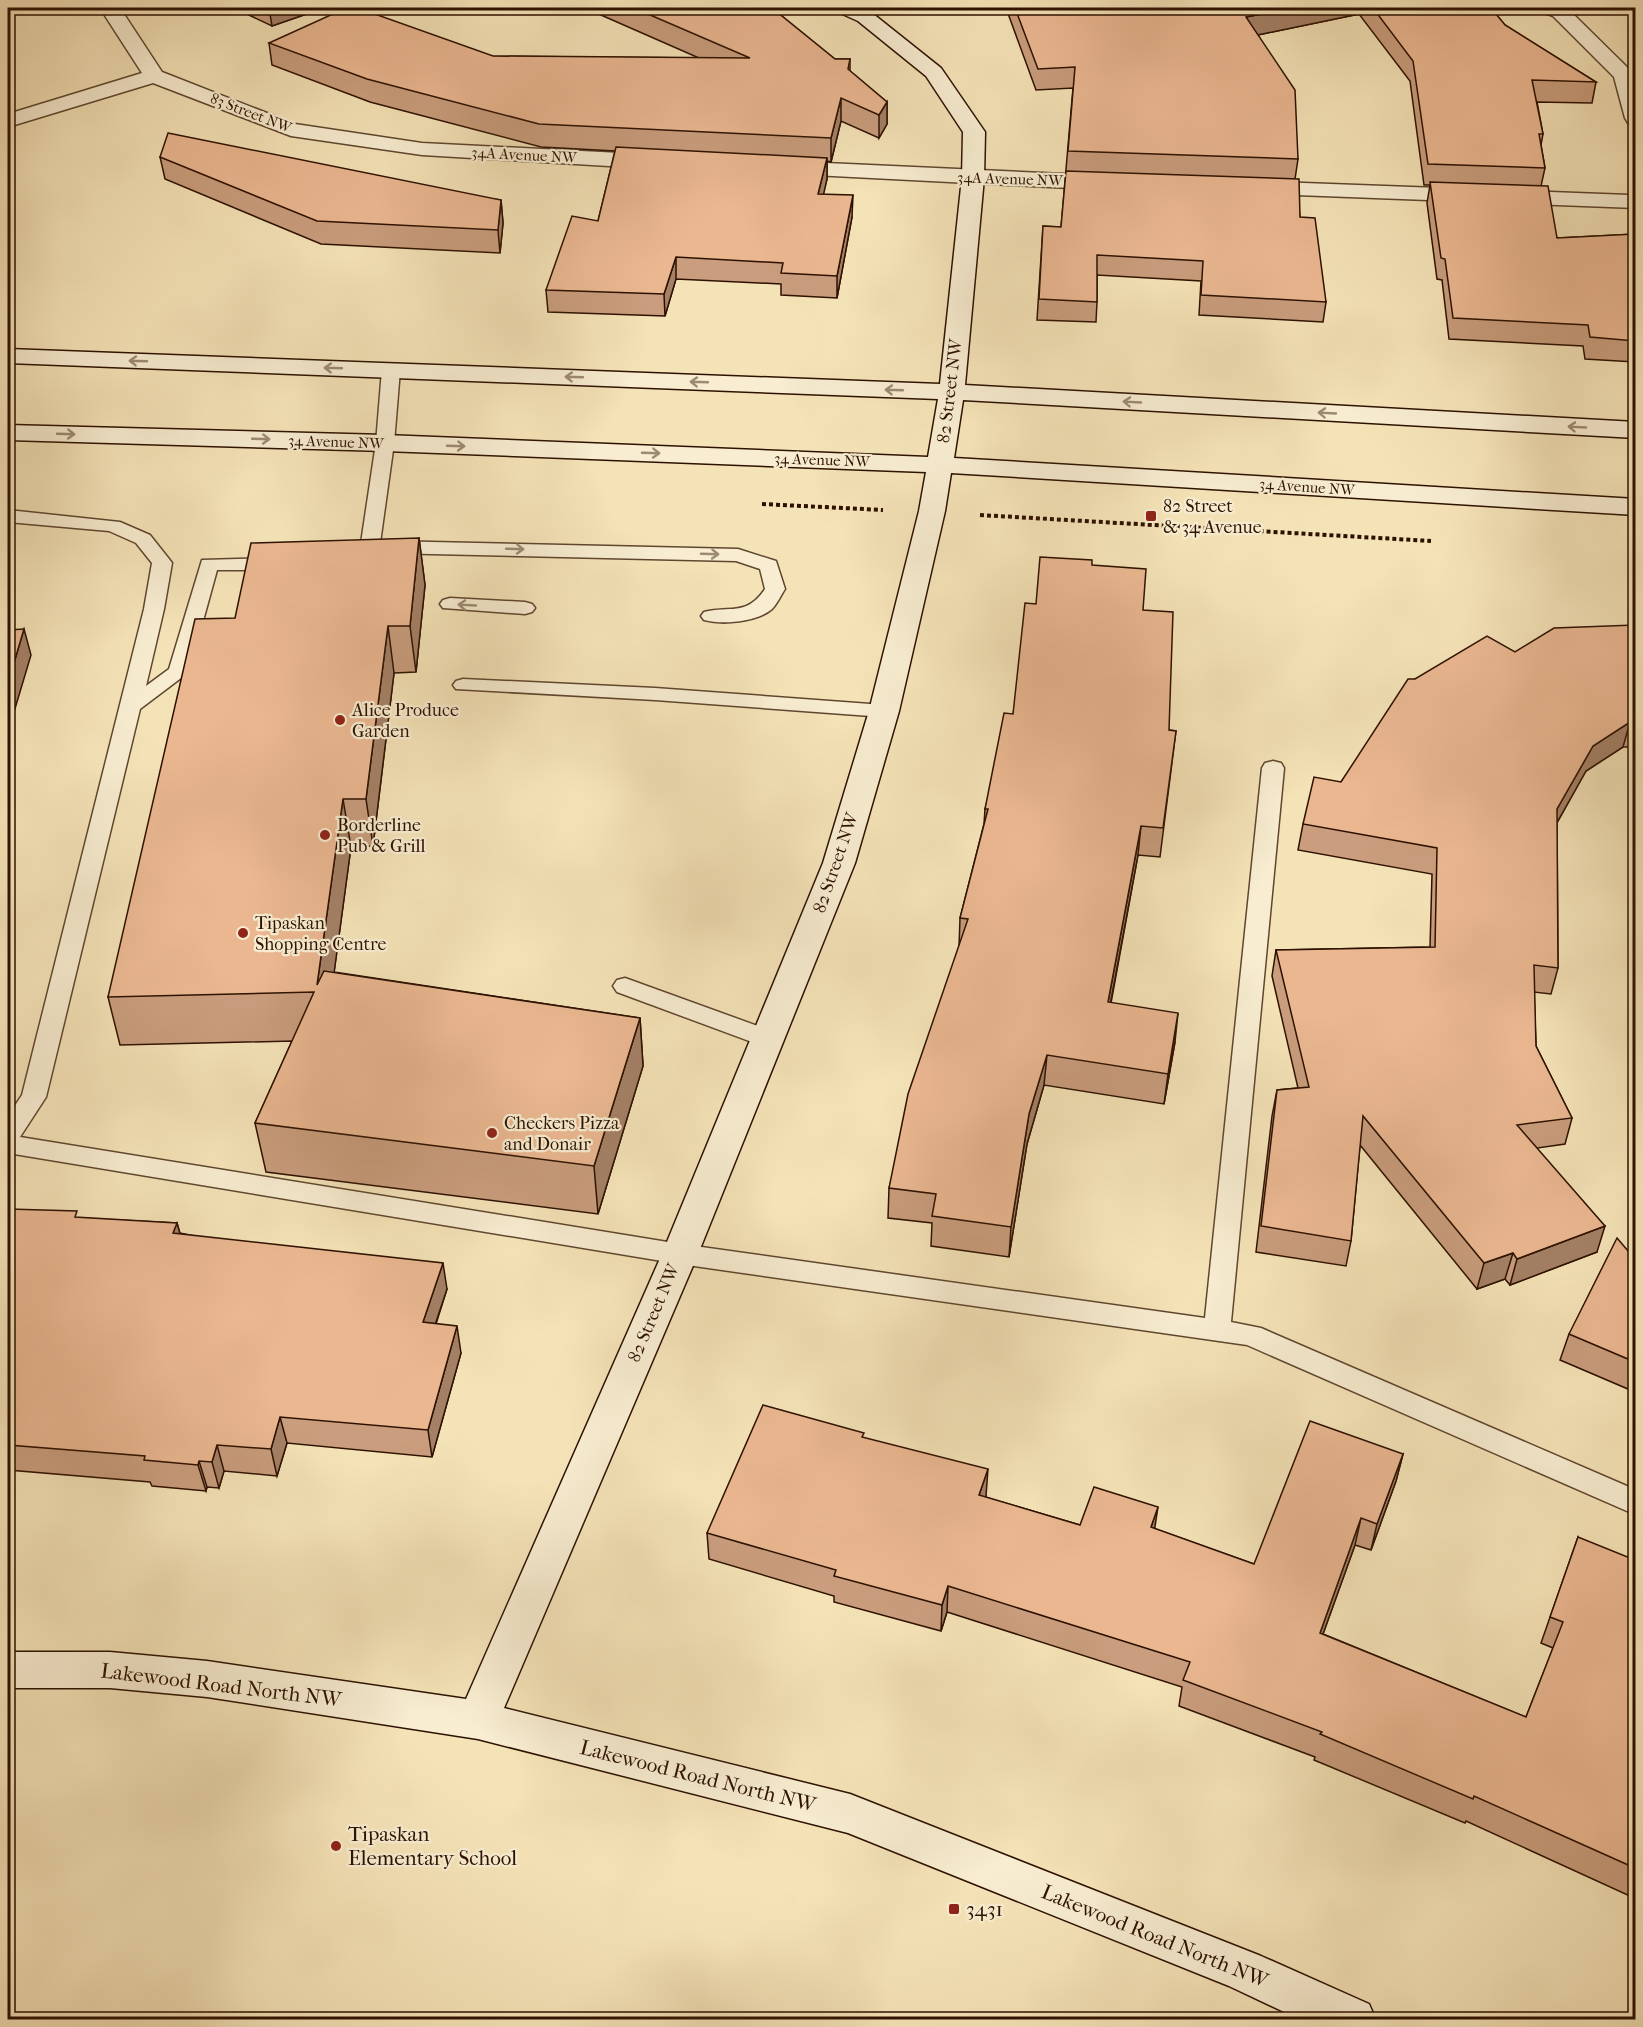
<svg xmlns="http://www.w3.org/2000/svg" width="1643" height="2027" viewBox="0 0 1643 2027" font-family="'IM FELL French Canon',serif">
<rect width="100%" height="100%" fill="#f5e3b8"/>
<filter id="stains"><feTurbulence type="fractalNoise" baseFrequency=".00333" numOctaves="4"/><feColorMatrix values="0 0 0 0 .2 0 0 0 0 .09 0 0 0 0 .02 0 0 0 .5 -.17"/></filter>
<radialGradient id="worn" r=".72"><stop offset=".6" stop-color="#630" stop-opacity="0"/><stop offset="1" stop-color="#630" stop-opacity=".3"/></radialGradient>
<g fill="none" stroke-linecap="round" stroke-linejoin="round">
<defs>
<g id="lane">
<path d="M391,365L397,366L400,370L394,443L380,543L387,541L738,549L776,561L785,589C781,595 777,604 772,609C757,622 723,625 704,620L701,616L704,612C730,605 746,617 765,589L760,569L736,561L387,553L378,548L354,563H340L337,559L340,555L361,543L376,443L382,370L385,366Z"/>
<polygon points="8,510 120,522 150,535 169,559 172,563 164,609 146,686 169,669 202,560 277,558 284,560 287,564 284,568 277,570 217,570 189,672 140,709 46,1097 20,1137 680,1244 1205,1318 1262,768 1265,763 1273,761 1281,763 1284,768 1231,1322 1261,1328 1636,1490 1636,1515 1247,1345 680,1264 8,1153 8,1116 22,1095 144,609 152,563 136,543 109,531 8,522"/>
<polygon points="450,598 525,602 532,604 535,608 532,612 525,614 443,608 440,604 443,600"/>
<polygon points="463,679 655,688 884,705 891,706 895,711 891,716 884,717 655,700 456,689 453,685 456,681"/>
<polygon points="625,978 777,1033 780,1039 777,1045 768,1048 617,992 613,986 617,980"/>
</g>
<g id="street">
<polygon points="100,8 120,8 162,72 295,124 422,143 659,155 667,157 670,162 667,167 659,169 422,155 291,136 153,83 8,127 8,114 142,73"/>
<polygon points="1539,8 1567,8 1631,71 1636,79 1636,124 1628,123 1625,118 1614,77 1553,16 1542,12"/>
<polygon points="782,161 1108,176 1116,178 1119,183 1116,188 1108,190 774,173 771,168 774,163"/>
<polygon points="1253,181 1629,195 1636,193 1636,208 1245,193 1242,188 1245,183"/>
</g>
<polygon id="secondary" points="835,8 860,8 872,13 941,68 985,132 984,178 965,385 1636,422 1636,438 963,400 954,458 1636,499 1636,515 951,473 945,511 899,711 855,863 698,1254 504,1708 850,1794 1261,1956 1369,2004 1376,2020 1301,2020 1229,1986 848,1833 478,1739 207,1697 110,1688 8,1688 8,1652 110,1652 207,1661 466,1699 662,1254 823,863 869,711 919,511 926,472 385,451 8,440 8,425 385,435 928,457 938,399 8,363 8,349 940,384 962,178 963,132 926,76 858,21 838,12"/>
</defs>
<use href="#lane" stroke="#5f462e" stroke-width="3"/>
<use href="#street" stroke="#5f462e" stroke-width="3"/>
<use href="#secondary" stroke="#2d1100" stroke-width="3"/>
<g stroke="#2d1100" stroke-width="4" stroke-dasharray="4 3" stroke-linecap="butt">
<polyline points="762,504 883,510"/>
<polyline points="980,515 1431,541"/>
</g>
<use href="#lane" fill="#f8edd1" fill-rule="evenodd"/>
<use href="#street" fill="#f8edd1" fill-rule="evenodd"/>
<use href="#secondary" fill="#f8edd1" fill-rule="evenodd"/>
</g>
<g fill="#c99d7d" stroke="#2d1100" stroke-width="1.5">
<polygon points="9,8 30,8 31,13"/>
<polygon points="234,8 324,8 272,26"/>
<polygon points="585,8 772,8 835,59 850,59 850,71 887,102 887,124 879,138 841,121 831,162 827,161 827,179 823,194 852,217 837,298 781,295 781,284 676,279 665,316 548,312 546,290 598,221 615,151 541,147 370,102 272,65 269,43 493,56 699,58"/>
<polygon points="1006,8 1491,8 1505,25 1596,82 1592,103 1537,102 1543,134 1541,145 1545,168 1541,186 1557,238 1635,234 1635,362 1585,359 1583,346 1449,339 1442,280 1437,279 1427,203 1430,185 1424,185 1410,81 1359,14 1258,35 1298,159 1295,179 1300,217 1326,302 1323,322 1199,315 1201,281 1097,275 1097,302 1096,322 1037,320 1043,226 1061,227 1073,88 1036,90"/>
<polygon points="160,157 501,200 503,223 500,253 321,244 165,179"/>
<polygon points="419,538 425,585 416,672 394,673 373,846 351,847 334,972 640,1018 643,1066 598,1214 266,1172 255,1123 292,1041 120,1045 108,997 235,618"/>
<polygon points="1092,565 1143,610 1169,730 1176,731 1160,857 1138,855 1111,1003 1175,1042 1164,1104 1044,1085 1027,1144 1009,1257 931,1246 932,1223 888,1218 889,1188 959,947 960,918 984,824 985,809 1013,714 1036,604"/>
<polygon points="1635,625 1635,747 1623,747 1586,771 1557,823 1558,968 1551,994 1534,992 1536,1046 1572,1118 1565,1144 1537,1148 1597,1252 1510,1285 1505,1279 1477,1289 1360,1145 1351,1241 1346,1266 1256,1252 1272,1116 1277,1090 1298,1088 1272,976 1276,950 1430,947 1432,874 1298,850 1303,824 1341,782 1415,679 1515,652"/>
<polygon points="8,1209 79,1218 177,1223 180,1233 447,1289 436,1324 461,1353 432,1457 287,1443 277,1476 224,1471 219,1488 207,1487 206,1491 152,1486 150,1482 8,1470"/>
<polygon points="1635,1259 1635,1392 1560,1360 1569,1334"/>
<polygon points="864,1438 986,1496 985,1497 1080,1525 1155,1529 1254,1564 1403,1454 1396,1481 1371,1550 1355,1545 1323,1634 1526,1717 1553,1648 1541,1643 1578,1537 1634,1699 1635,1700 1635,1893 1634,1892 1632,1897 1466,1821 1465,1823 1314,1760 1315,1757 1179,1706 1182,1687 947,1612 941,1631 834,1602 834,1596 709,1559 707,1533"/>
</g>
<g fill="#a48066" stroke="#2d1100" stroke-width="1.5">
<polygon points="269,8 324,8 272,26"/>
<polygon points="1293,8 1360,8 1359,14 1243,38 1246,17"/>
<polygon points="841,98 841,121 831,162 831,138"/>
<polygon points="887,102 887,124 879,138 879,115"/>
<polygon points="827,158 827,179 819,215 818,194"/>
<polygon points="853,195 852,217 837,298 837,276"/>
<polygon points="501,200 503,223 500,253 498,230"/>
<polygon points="676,257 676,279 665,316 664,294"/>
<polygon points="419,538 425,585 416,672 410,626"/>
<polygon points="388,626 394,673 373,846 366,799"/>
<polygon points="24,629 31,655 8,732 8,683"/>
<polygon points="1630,722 1623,747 1586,771 1550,835 1557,809 1593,746"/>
<polygon points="343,799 351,847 326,1033 317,985"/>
<polygon points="1141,826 1138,855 1105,1032 1108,1002"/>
<polygon points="1178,1013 1175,1042 1164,1104 1168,1074"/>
<polygon points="640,1018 643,1066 598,1214 594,1166"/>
<polygon points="1047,1055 1044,1085 1027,1144 1009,1257 1011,1227 1029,1114"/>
<polygon points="177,1223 184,1249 173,1233"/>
<polygon points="1605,1226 1597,1252 1510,1285 1517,1259"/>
<polygon points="1513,1253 1505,1279 1477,1289 1484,1263"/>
<polygon points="443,1263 447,1289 427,1349 423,1322"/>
<polygon points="457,1326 461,1353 432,1457 428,1430"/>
<polygon points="280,1417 287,1443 277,1476 271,1449"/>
<polygon points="217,1445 224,1471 219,1488 212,1462"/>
<polygon points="1403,1454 1396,1481 1371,1550 1377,1524"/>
<polygon points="199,1461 207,1487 206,1491 198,1465"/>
<polygon points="988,1469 986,1496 977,1521 979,1495"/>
<polygon points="1158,1507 1154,1533 1151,1527"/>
<polygon points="1361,1518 1355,1545 1314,1659 1320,1633"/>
<polygon points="948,1586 947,1612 941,1631 942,1605"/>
</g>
<g fill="#eab791" stroke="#2d1100" stroke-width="1.5">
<polygon points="346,8 358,8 493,56 750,58 634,8 772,8 835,59 850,59 848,69 887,102 879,115 841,98 831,138 539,124 367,79 269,43"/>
<polygon points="1015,8 1293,8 1246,17 1295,90 1298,159 1068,151 1075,67 1038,69"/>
<polygon points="1373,8 1491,8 1505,25 1596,82 1532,80 1543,134 1539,134 1545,168 1428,164 1413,61"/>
<polygon points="168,133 501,200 498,230 317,221 160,157"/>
<polygon points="616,147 827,158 818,194 853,195 837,276 781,273 783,263 676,257 664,294 546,290 572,216 598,221"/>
<polygon points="1066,171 1299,179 1300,217 1315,218 1326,302 1201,295 1203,261 1097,255 1097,302 1039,299 1043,226 1061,227"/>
<polygon points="1430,182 1548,186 1557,238 1635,234 1635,341 1590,337 1588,325 1453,318 1445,259 1441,258"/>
<polygon points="419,538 410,626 388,626 366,799 343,799 317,985 324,971 640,1018 594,1166 255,1123 314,992 108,997 195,619 235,618 251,543"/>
<polygon points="1040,557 1092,560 1092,565 1146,569 1143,610 1173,612 1169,730 1176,731 1163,828 1141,826 1108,1002 1178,1013 1168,1074 1047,1055 1029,1114 1011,1227 932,1216 936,1194 889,1188 908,1094 968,919 960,918 988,809 985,809 1004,713 1013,714 1025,603 1036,604"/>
<polygon points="1635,625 1635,722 1630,722 1593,746 1557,809 1558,968 1534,965 1536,1046 1572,1118 1517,1125 1605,1226 1517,1259 1513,1253 1484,1263 1363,1116 1351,1241 1261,1226 1277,1090 1309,1087 1276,950 1435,947 1437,848 1303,824 1314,777 1341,782 1408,679 1415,679 1487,636 1515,652 1554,628"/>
<polygon points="24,629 8,683 8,630"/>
<polygon points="8,1209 77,1211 75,1217 177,1223 173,1233 443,1263 423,1322 457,1326 428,1430 280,1417 271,1449 217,1445 212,1462 199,1461 198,1465 144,1460 145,1456 8,1445"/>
<polygon points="1617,1238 1635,1259 1635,1362 1569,1334"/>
<polygon points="763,1405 864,1433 862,1437 988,1469 979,1495 1080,1525 1094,1487 1158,1507 1151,1527 1254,1564 1310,1421 1403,1454 1377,1524 1361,1518 1320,1633 1526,1717 1563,1622 1550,1617 1578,1537 1635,1560 1635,1696 1634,1699 1635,1700 1635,1868 1474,1796 1473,1799 1320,1734 1322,1732 1183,1680 1190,1662 948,1586 942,1605 834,1576 836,1570 707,1533"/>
</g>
<defs><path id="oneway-shaft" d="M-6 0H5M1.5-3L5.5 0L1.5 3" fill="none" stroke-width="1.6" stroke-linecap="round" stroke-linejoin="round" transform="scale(1.5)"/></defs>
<g stroke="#9d8a73">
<use href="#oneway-shaft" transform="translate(138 361) rotate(-178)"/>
<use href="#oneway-shaft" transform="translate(333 368) rotate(-178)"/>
<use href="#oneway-shaft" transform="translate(574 377) rotate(-178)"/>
<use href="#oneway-shaft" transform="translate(699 382) rotate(-178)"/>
<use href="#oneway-shaft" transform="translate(894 390) rotate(-178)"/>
<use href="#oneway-shaft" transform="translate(1132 402) rotate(-177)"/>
<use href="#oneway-shaft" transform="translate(1327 413) rotate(-177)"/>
<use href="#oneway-shaft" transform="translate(1577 427) rotate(-177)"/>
<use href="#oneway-shaft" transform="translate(66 434) rotate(2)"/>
<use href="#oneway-shaft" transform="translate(261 439) rotate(2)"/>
<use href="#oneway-shaft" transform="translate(456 446) rotate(2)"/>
<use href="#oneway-shaft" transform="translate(651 453) rotate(2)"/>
<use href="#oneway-shaft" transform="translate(515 549) rotate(2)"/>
<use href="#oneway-shaft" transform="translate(710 554) rotate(2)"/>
<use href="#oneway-shaft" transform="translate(467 605) rotate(-177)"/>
</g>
<g fill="#8f2418" stroke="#f8edd1" stroke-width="2">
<rect x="1145" y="510" width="12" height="12" rx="3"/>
<circle cx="340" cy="720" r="6"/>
<circle cx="325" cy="835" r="6"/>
<circle cx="243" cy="933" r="6"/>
<circle cx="492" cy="1133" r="6"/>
<circle cx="336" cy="1846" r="6"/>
<rect x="948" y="1903" width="12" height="12" rx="3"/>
</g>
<g text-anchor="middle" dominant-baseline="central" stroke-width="4.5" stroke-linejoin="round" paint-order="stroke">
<g font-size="15" fill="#2d1100" stroke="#f8edd1">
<text transform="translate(251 113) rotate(21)">83 Street NW</text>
<text transform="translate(524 155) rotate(3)">34A Avenue NW</text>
<text transform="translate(1010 179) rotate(2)">34A Avenue NW</text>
<text transform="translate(336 442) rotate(2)">34 Avenue NW</text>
<text transform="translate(822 460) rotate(2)">34 Avenue NW</text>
<text transform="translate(1307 487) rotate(4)">34 Avenue NW</text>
</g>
<g font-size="18" fill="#2d1100" stroke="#f8edd1">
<text transform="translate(950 391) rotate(-83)">82 Street NW</text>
<text transform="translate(836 863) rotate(-71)">82 Street NW</text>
<text transform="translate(654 1313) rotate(-67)">82 Street NW</text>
</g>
<g font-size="18" fill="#2d1100" stroke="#f8edd1" text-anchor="start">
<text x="1163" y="506">82 Street<tspan x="1163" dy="21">&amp; 34 Avenue</tspan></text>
<text x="352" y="710">Alice Produce<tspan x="352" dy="21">Garden</tspan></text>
<text x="337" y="825">Borderline<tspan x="337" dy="21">Pub &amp; Grill</tspan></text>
<text x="255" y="923">Tipaskan<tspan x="255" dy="21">Shopping Centre</tspan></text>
<text x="504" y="1123">Checkers Pizza<tspan x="504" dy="21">and Donair</tspan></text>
</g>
<g font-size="21" fill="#2d1100" stroke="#f8edd1">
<text transform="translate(221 1685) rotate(7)">Lakewood Road North NW</text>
<text transform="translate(698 1776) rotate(14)">Lakewood Road North NW</text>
<text transform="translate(1155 1936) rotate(22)">Lakewood Road North NW</text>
</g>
<g font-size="21" fill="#2d1100" stroke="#f8edd1" text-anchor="start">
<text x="348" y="1834">Tipaskan<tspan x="348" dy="24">Elementary School</tspan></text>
<text x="966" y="1909">3431</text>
</g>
</g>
<rect width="1643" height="2027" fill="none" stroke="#f5e3b8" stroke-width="30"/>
<rect x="9" y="9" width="1625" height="2009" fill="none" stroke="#2d1100" stroke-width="3"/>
<rect x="15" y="15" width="1613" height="1997" fill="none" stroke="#2d1100" stroke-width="1.5"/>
<rect width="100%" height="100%" filter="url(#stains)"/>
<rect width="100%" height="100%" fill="url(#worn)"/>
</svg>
